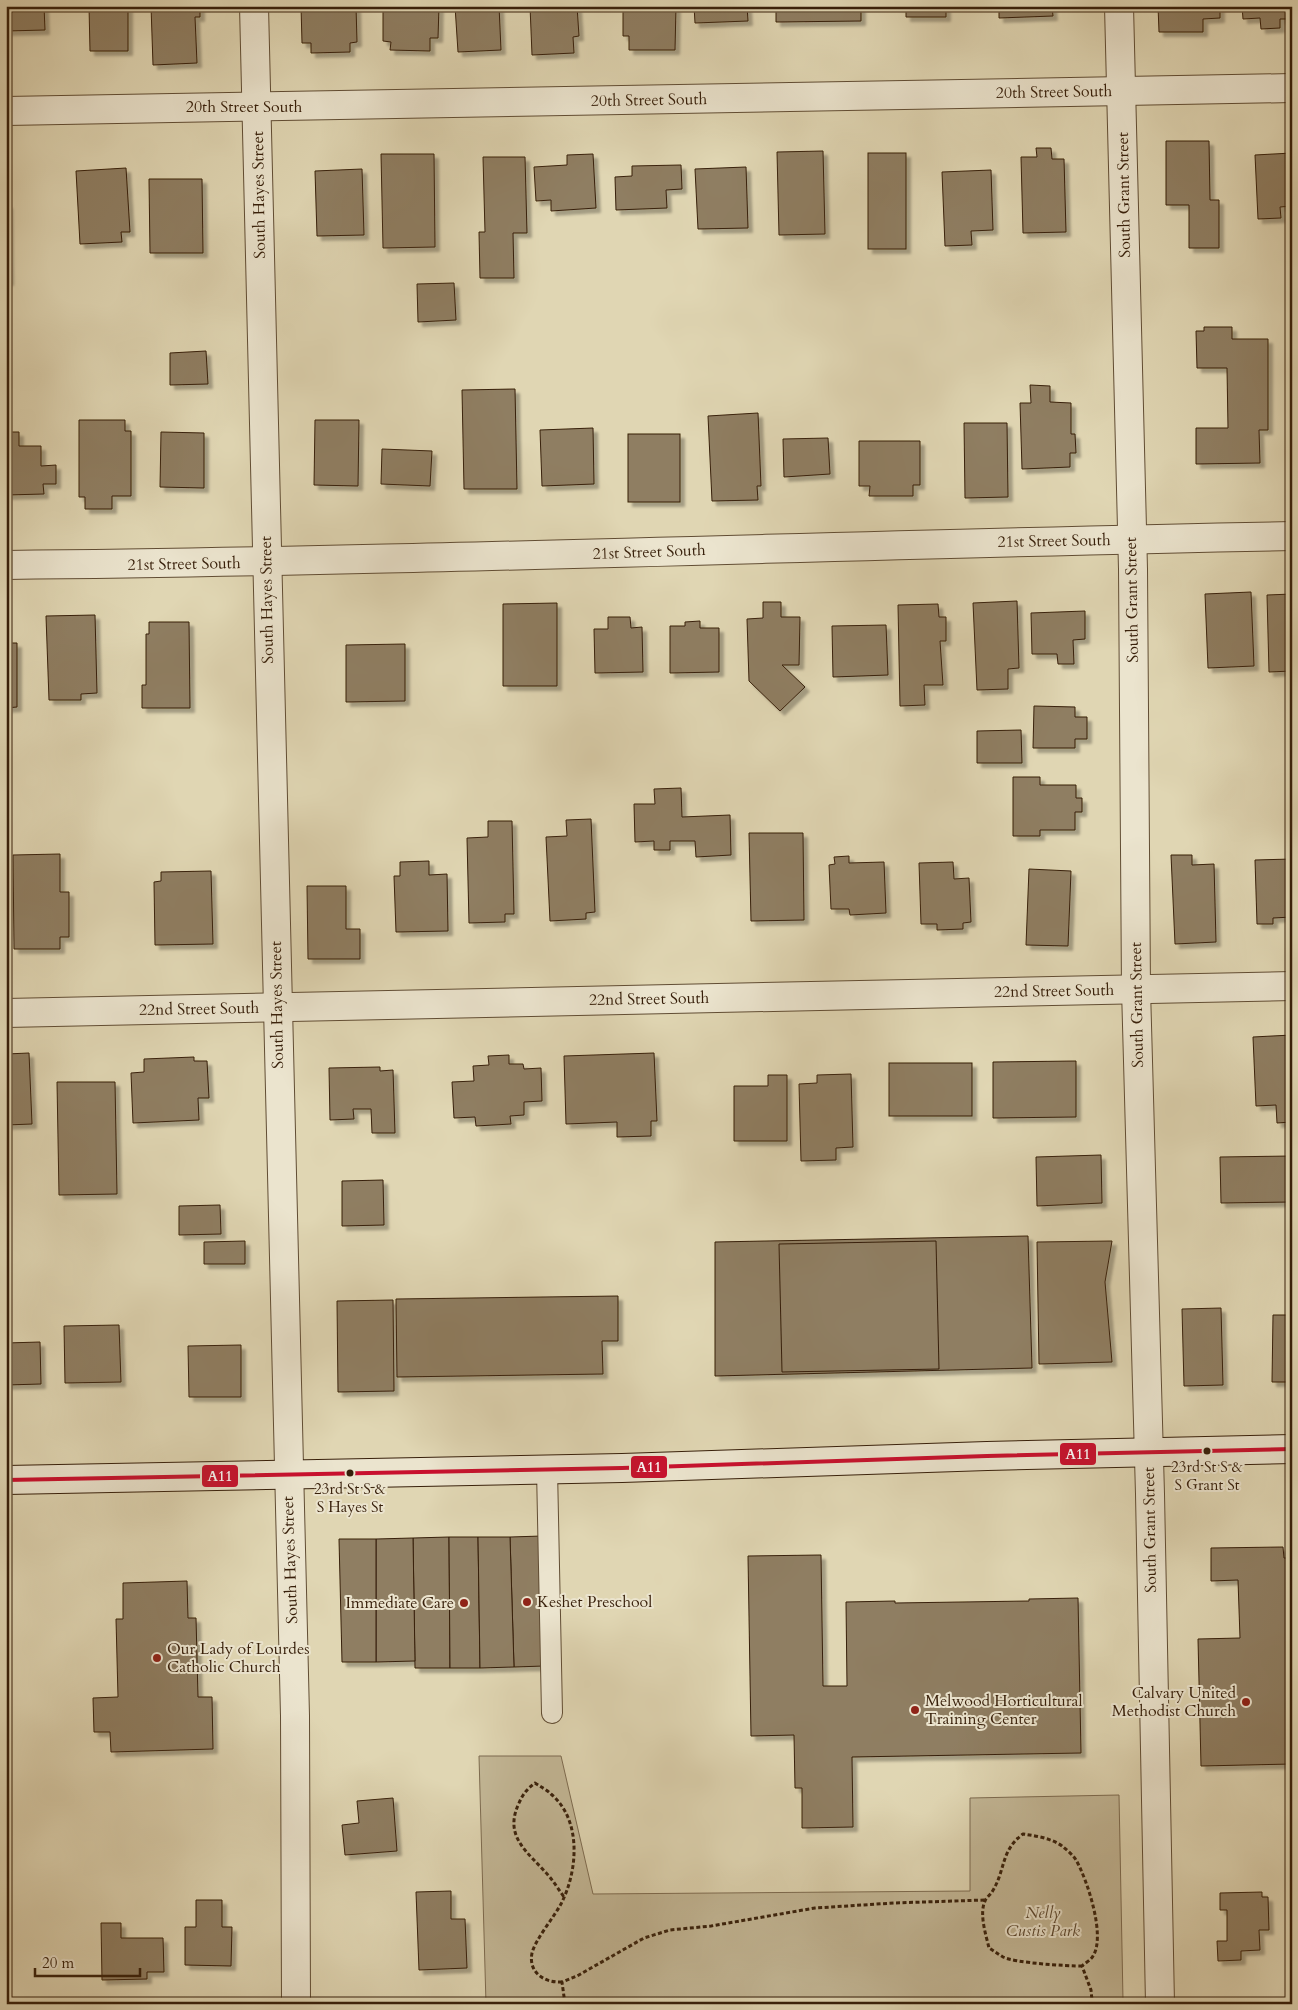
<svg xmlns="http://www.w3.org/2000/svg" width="1298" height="2010" viewBox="0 0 1298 2010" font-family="Cardo,serif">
<defs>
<filter id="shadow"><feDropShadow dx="4.5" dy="4.5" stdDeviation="1" flood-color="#0004"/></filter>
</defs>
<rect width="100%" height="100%" fill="#e0d6b3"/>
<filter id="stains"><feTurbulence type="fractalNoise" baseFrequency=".004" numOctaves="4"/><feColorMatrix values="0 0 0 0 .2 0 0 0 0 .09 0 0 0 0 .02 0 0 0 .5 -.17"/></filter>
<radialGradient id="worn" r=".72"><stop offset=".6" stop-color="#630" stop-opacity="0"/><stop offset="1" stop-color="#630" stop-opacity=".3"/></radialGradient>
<polygon fill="#c3b796" stroke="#7d6b50" points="479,1756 561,1756 593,1894 970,1891 970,1798 1119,1795 1123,2000 911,2004 486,2004"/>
<g fill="#8f7e62" stroke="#371f0a" filter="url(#shadow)">
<polygon points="6,6 44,6 45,30 6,31"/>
<polygon points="89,6 128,6 128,51 90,51"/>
<polygon points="151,6 200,6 200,17 195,17 197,63 153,65"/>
<polygon points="301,6 356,6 357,42 350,43 350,52 311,53 311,43 302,43"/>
<polygon points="383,6 439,6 438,38 430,38 430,51 390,50 391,42 383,41"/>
<polygon points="455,6 499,6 501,50 458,52"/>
<polygon points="530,6 577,6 579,36 573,37 574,53 532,55"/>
<polygon points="623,6 676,6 675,50 629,50 629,36 623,36"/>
<polygon points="694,6 747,6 748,21 695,23"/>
<polygon points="776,6 861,6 861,21 776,22"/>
<polygon points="896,6 946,6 946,17 906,17 906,7"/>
<polygon points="999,6 1052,6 1053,16 999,18"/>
<polygon points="1158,6 1220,6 1220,18 1203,19 1203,32 1159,32"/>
<polygon points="1242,6 1292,6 1292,19 1280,19 1280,28 1261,29 1260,18 1243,19"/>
<polygon points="1166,141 1209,141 1210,200 1219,200 1219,248 1189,248 1189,205 1166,205"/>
<polygon points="1036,148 1051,148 1052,159 1064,159 1066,232 1023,233 1021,157 1037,157"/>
<polygon points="823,151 825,234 779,235 777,152"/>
<rect x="868" y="153" width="38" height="96"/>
<polygon points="1292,153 1292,206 1280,207 1281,218 1258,219 1255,155"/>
<polygon points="381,154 434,154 435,247 383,248"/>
<polygon points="593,154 596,208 551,211 551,200 536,201 534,167 567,165 567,155"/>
<polygon points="483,157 525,157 527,233 513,233 514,278 480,278 479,232 485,232"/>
<polygon points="681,165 682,189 666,190 667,208 616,210 615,177 632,176 632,166"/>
<polygon points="746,167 748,228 698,229 695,169"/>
<polygon points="126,168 130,232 121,232 122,242 80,244 76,171"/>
<polygon points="362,169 364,235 317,236 315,171"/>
<polygon points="991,170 993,230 971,231 972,245 945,246 942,172"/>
<polygon points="149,179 202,179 203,253 150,253"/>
<polygon points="6,204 8,204 9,281 6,281"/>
<polygon points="454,283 456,320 418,322 417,284"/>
<polygon points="1204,327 1232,327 1232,339 1268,339 1268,430 1259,430 1260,463 1196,464 1196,428 1228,428 1227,368 1197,368 1196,331 1204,331"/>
<polygon points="206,351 208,384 170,385 170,353"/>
<polygon points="1289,370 1292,370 1292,463 1290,463"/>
<polygon points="1030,385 1050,386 1050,402 1071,403 1071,434 1075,434 1076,453 1070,453 1070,467 1022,469 1020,403 1031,403"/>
<polygon points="515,389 517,489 464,489 462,390"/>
<polygon points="758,413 761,486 757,486 758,500 712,501 708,416"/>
<polygon points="79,420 125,420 125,431 131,431 131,496 112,496 112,509 85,509 85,497 79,497"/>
<polygon points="315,420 359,420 358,486 314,485"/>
<polygon points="964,423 1007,423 1008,497 965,498"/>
<polygon points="593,428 594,484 542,486 540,430"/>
<polygon points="6,432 19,432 19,446 41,446 41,466 56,465 56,484 43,484 44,494 6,495"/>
<polygon points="161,432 204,433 204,488 160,487"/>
<rect x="628" y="434" width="52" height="68"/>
<polygon points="828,438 830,474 784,477 783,439"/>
<polygon points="859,441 920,441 920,485 913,485 913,496 869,496 870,486 859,486"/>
<polygon points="382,449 432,451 430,486 381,484"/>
<polygon points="1251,592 1254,666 1208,668 1205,594"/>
<polygon points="1292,594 1292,671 1269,672 1267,595"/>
<polygon points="1017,601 1019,668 1008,669 1008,689 977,690 973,603"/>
<polygon points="763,602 781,602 781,617 800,617 799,665 782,665 805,687 780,711 749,681 747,619 763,618"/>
<polygon points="557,603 557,686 503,686 503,604"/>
<polygon points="938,604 939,617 946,617 946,641 940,641 943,685 924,685 925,705 900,706 898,605"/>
<polygon points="1085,611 1085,639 1073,640 1074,664 1058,664 1057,654 1032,654 1031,613"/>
<polygon points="95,615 97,693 81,694 81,700 49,700 46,616"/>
<polygon points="608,617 630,617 631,628 642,627 643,672 595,673 594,629 608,629"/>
<polygon points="700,621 700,628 719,628 719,672 670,673 670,626 685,626 685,622"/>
<polygon points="149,622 189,622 190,708 142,708 142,685 146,685 146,634 149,634"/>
<polygon points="886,625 888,675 833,677 832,626"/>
<polygon points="6,643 17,643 17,707 6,708"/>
<polygon points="405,644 405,701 346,702 346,645"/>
<polygon points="1034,706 1075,707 1075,717 1087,717 1087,739 1075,739 1075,748 1033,748"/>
<polygon points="1021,730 1022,763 977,763 977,731"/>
<polygon points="1013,777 1040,777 1040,785 1076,785 1076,798 1082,798 1082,812 1075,812 1075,830 1040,830 1040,836 1013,836"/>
<polygon points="681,788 682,817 730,815 731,855 696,857 695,841 670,841 670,850 654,850 654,841 635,842 634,804 655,804 654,789"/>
<polygon points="591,819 595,912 586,913 586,919 550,921 546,837 567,836 566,820"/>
<polygon points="488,821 512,821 514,914 505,914 505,922 469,923 467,838 488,837"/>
<polygon points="749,833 803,833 804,920 751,921"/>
<polygon points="60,854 60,892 69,892 69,937 60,937 60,949 14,949 13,855"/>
<polygon points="1171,855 1192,855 1192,865 1214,864 1216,942 1175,944"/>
<polygon points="849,856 849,863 884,862 886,913 850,915 849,909 831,909 829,865 835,864 834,857"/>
<polygon points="1292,859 1292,917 1273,918 1273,924 1257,924 1255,860"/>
<polygon points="429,861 429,875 447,874 448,931 396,932 394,876 400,876 400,862"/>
<polygon points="953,862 954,879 969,878 971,922 963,923 963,929 937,930 937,924 921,924 919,863"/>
<polygon points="1029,869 1071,871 1068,946 1026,945"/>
<polygon points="211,871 213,944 155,945 154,882 161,881 161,872"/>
<polygon points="307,886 346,886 346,929 360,929 360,959 308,959"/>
<polygon points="1292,1035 1292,1122 1277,1123 1276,1105 1256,1106 1253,1037"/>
<polygon points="29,1053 32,1124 6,1125 6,1054"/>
<polygon points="654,1053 657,1121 651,1121 651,1136 617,1137 617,1122 566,1124 564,1056"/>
<polygon points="509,1055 509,1064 523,1064 524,1069 541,1068 542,1101 524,1102 524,1115 510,1116 511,1124 476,1126 475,1117 454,1118 452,1082 474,1081 473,1066 489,1065 488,1056"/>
<polygon points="194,1057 194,1061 207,1061 209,1098 198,1098 199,1120 133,1123 131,1073 144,1072 144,1059"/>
<polygon points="1076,1061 1076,1117 993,1118 993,1062"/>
<rect x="889" y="1063" width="83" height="53"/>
<polygon points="380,1067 380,1071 393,1070 395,1133 372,1133 371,1109 353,1109 354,1119 330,1120 329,1068"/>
<polygon points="851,1074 853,1147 836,1148 836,1160 801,1161 799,1084 817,1083 817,1075"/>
<polygon points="768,1075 787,1075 787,1141 734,1141 734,1086 768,1086"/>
<polygon points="57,1082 115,1082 117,1194 59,1195"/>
<polygon points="1101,1155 1102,1203 1037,1206 1036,1157"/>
<polygon points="1292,1156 1292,1202 1221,1203 1220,1157"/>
<polygon points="383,1180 384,1225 342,1226 342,1181"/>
<polygon points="220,1205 221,1234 179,1235 179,1206"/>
<polygon points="1028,1236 1032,1368 715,1376 715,1242"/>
<polygon points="245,1241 245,1264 204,1264 204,1242"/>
<polygon points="936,1241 939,1369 782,1372 779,1244"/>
<polygon points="1112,1241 1105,1282 1112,1362 1039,1364 1037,1242"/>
<polygon points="618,1296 618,1341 602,1341 603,1374 397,1377 396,1299"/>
<polygon points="393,1300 394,1391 338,1392 337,1301"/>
<polygon points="1221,1308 1223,1385 1184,1386 1182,1309"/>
<polygon points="1273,1315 1292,1315 1292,1382 1272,1382"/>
<polygon points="119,1325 121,1382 65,1383 64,1326"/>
<polygon points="40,1342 41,1384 6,1385 6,1343"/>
<polygon points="241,1345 241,1397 189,1397 188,1346"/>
<polygon points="542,1536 544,1666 514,1667 510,1537"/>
<polygon points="449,1537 450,1668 415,1668 413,1538"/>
<polygon points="449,1537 478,1537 480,1668 450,1668"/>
<polygon points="478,1537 510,1537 514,1667 480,1668"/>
<polygon points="413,1538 415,1661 376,1662 376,1539"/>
<polygon points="339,1539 376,1539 376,1662 342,1662"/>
<polygon points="1283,1547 1284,1558 1292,1558 1292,1764 1201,1766 1198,1639 1240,1638 1238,1580 1211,1581 1211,1548"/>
<polygon points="821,1555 823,1686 847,1686 846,1602 895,1601 895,1603 1029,1601 1029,1599 1078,1598 1081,1753 852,1757 853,1827 802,1828 802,1788 795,1788 794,1735 751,1736 748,1556"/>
<polygon points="187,1581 188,1618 196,1618 198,1697 212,1697 213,1749 111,1752 110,1732 94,1732 93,1698 118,1697 116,1619 123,1619 123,1583"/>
<polygon points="393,1798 397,1851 345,1855 342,1825 359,1823 357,1801"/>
<polygon points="451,1891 451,1919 465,1919 467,1968 419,1970 416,1892"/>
<polygon points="1262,1892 1262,1897 1268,1897 1269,1930 1259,1930 1260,1950 1241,1951 1241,1960 1218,1961 1217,1941 1227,1941 1227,1910 1220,1910 1220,1893"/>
<polygon points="196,1900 222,1900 222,1927 232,1927 231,1966 185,1965 185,1927 196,1927"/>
<polygon points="101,1923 121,1923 121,1938 163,1938 164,1972 147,1972 147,1979 102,1980"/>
</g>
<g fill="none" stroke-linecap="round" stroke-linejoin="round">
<defs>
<polyline id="lane" points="547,1469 552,1713"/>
<g id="street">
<polyline points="254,6 295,1716 296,2004"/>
<polyline points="1119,6 1133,569 1136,989 1150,1494 1160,2004"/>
<polyline points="6,111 1292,88"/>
<path d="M6,565C435,561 863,544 1292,536"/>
<polyline points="6,1013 1292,986"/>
</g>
<polyline id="secondary" points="6,1480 622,1468 987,1456 1292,1449"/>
</defs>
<use href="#lane" stroke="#614d34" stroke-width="22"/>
<use href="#street" stroke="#614d34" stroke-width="30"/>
<use href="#secondary" stroke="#371f0a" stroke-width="30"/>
<g stroke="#371f0a" stroke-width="3" stroke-dasharray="4 2.5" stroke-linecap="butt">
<path d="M1082,1966C1066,1966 1015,1963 1003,1957C998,1954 994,1951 989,1948C986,1935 979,1914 985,1901C986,1898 990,1895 992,1892C1006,1870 1000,1851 1023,1834C1036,1836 1051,1838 1062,1846C1067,1850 1073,1855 1076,1860C1087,1879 1106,1936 1093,1956C1091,1960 1085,1963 1082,1966L1091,1990L1092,2000"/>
<path d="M562,1982C545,1983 528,1973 532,1953C535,1940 554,1917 561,1904C578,1871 582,1820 551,1794C547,1790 541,1787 535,1783C527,1789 523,1794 519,1803C503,1837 528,1852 548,1875C554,1882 559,1890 564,1897"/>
<polyline points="565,2004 562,1982 577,1976 644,1938 670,1930 711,1926 815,1908 894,1903 985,1900"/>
</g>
<use href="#lane" stroke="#ebe4ce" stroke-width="20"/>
<use href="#street" stroke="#ebe4ce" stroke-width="28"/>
<use href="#secondary" stroke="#ebe4ce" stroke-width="28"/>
<defs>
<polyline id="bus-1" points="6,1480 622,1468 987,1456 1292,1449"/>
</defs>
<use href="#bus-1" stroke="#ebe4ce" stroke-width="8"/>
<use href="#bus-1" stroke="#c8102e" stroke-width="4"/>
</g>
<g fill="#371f0a" stroke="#ebe4ce" stroke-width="2">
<circle cx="1207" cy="1451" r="4.5"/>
<circle cx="350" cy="1473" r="4.5"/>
</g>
<g fill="#8f2418" stroke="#ebe4ce" stroke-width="2">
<circle cx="527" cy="1602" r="5"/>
<circle cx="464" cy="1603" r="5"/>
<circle cx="157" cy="1658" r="5"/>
<circle cx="1246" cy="1702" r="5"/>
<circle cx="915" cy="1710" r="5"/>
</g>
<g text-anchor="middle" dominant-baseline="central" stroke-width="4" stroke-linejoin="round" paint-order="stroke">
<g font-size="15" fill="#371f0a" stroke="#ebe4ce">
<text x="1207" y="1467">23rd St S &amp;<tspan x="1207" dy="18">S Grant St</tspan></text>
<text x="350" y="1489">23rd St S &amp;<tspan x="350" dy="18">S Hayes St</tspan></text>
</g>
<g font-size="16" fill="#371f0a" stroke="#ebe4ce">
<text transform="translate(1054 92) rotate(-1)">20th Street South</text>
<text transform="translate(649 100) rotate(-1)">20th Street South</text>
<text x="244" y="107">20th Street South</text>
<text transform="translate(259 195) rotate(-91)">South Hayes Street</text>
<text transform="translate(1124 195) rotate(-91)">South Grant Street</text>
<text transform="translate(1054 541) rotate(-1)">21st Street South</text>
<text transform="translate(649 552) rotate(-2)">21st Street South</text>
<text transform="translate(184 564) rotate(-1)">21st Street South</text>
<text transform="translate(267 600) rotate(-91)">South Hayes Street</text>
<text transform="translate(1132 600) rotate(-91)">South Grant Street</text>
<text transform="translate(1054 991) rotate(-1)">22nd Street South</text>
<text transform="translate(649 999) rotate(-1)">22nd Street South</text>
<text transform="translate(277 1005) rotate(-91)">South Hayes Street</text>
<text transform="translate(1137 1005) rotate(-91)">South Grant Street</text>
<text transform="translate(199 1009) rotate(-1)">22nd Street South</text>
<text transform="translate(1150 1530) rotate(-91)">South Grant Street</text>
<text transform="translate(290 1560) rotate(-92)">South Hayes Street</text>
</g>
<g font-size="16" fill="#371f0a" stroke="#ebe4ce" text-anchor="start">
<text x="537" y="1602">Keshet Preschool</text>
<text x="454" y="1603" text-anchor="end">Immediate Care</text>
<text x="167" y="1649">Our Lady of Lourdes<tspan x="167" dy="18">Catholic Church</tspan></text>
<text x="1236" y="1693" text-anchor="end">Calvary United<tspan x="1236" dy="18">Methodist Church</tspan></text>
<text x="925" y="1701">Melwood Horticultural<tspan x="925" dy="18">Training Center</tspan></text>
</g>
<g font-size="16" font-style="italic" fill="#5a452d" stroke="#ebe4ce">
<text x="1043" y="1913">Nelly<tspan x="1043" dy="18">Custis Park</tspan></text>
</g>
</g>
<g stroke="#ebe4ce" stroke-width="2">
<rect x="1059" y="1442" width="38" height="24" rx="5" fill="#c8102e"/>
<rect x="630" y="1455" width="38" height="24" rx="5" fill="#c8102e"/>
<rect x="201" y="1464" width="38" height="24" rx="5" fill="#c8102e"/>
</g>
<g font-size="14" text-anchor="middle" font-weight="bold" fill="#fff">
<text x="1078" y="1459">A11</text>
<text x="649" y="1472">A11</text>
<text x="220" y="1481">A11</text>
</g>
<rect width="1298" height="2010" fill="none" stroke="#e0d6b3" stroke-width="25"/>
<rect x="8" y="8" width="1283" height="1995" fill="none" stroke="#371f0a" stroke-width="2.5"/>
<rect x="12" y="12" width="1273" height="1985" fill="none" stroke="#371f0a"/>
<path d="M35 1968v8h105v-8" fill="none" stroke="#371f0a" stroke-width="2.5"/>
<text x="42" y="1968" font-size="15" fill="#371f0a" stroke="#ebe4ce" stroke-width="4" paint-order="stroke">20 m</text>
<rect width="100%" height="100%" filter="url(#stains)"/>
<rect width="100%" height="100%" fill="url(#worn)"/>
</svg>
